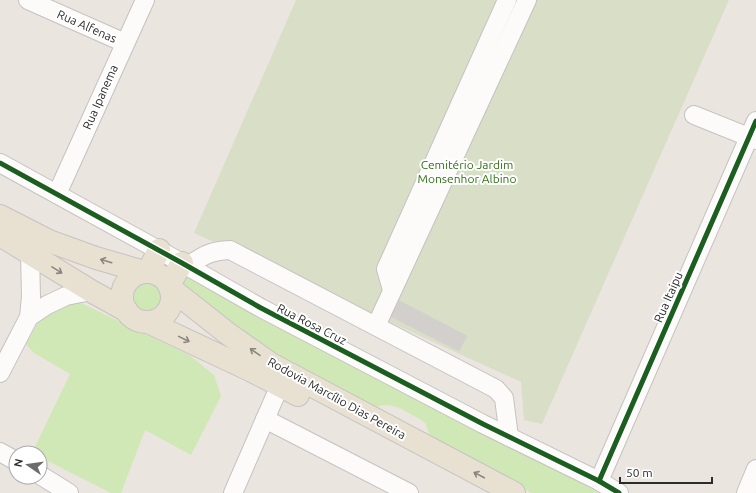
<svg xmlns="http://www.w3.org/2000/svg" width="756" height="493" viewBox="0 0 756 493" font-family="Ubuntu,sans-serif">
<rect width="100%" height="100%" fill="#ebe5e0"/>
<g fill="#d0e8b6">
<path d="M185,274L550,466L599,493H531L432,437C427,433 428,428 425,423C422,420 418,418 414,416C402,409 390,401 376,407L333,386L270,351L250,337L186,287L182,281Z"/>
<circle cx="146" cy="297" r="19"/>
<polygon points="79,302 189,355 214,375 221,396 191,455 145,430 121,493 111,493 40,457 40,453 32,453 70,374 34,353 26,344 42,316 63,305"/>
</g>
<polygon fill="#d9dfc7" points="296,0 729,0 542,424 524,420 521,382 194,233"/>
<polygon fill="#d3cfcc" stroke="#d5d1cc" points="394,298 467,336 459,351 386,314"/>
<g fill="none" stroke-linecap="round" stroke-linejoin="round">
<defs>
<g id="minor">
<polyline points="28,0 125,43"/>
<polyline points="694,115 756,140"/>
<polyline points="0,163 182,263 261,308 483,424 599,481 619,493"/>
<polyline points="57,194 145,0"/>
<path d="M188,266C204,255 210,251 230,250L496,389L504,398L509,437"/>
<polyline points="392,290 386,269 507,0"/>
<polyline points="29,317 47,305 66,296 91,291"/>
<polyline points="376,326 527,0"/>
<polyline points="0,373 29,317 31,297 30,253"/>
<polyline points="265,419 409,493"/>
<polyline points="0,452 16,461"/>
<polyline points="40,475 69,493"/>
<polyline points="599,481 756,121"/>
<polyline points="233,493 280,385"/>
<polyline points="746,493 756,469"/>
</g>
<g id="major">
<polyline points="0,216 49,241 96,258 144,272"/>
<polyline points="0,235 91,291 127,311"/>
<polyline points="148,272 159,250"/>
<circle cx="147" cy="297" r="25"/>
<polyline points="169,285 182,263"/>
<polyline points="170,288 227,333 271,364 514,493"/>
<polyline points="148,322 252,371 298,395"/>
</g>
</defs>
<use href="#minor" stroke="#c4c2c2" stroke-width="20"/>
<use href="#major" stroke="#c5c3c1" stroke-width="24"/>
<use href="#minor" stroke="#fcfbfa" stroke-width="18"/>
<use href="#major" stroke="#e8e1d2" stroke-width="22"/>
<defs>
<g id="cycleway">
<polyline points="0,163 182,263 261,308 483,424 599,481 619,493"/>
<polyline points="599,481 756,121"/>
</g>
</defs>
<use href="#cycleway" stroke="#fff" stroke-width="8"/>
<use href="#cycleway" stroke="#1b5e20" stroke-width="5"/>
</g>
<defs><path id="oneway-shaft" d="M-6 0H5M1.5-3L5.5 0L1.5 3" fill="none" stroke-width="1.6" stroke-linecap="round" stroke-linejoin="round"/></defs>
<g stroke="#8a867e">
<use href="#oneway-shaft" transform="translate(106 261) rotate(-163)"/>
<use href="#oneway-shaft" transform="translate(57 270) rotate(32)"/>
<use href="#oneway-shaft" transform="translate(184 339) rotate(26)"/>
<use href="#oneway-shaft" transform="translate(255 352) rotate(-145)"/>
<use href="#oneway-shaft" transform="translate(479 475) rotate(-152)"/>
</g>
<g text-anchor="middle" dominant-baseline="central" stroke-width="4" stroke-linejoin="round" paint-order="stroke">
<g font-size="12" fill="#2b2b2b" stroke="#fff">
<text transform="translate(87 26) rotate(24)">Rua Alfenas</text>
<text transform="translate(100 97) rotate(-66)">Rua Ipanema</text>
<text transform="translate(668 297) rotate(-66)">Rua Itaipu</text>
<text transform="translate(312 324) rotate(27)">Rua Rosa Cruz</text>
<text transform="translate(337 398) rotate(29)">Rodovia Marcílio Dias Pereira</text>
</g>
<g font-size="12" fill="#307113" stroke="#fff">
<text x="467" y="164">Cemitério Jardim<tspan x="467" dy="14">Monsenhor Albino</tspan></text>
</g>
</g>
<g transform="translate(28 465) rotate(283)"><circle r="19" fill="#ffffff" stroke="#aaaaaa"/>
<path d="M0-3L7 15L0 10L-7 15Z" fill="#6e6c6a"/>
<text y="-6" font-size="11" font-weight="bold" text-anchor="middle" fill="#2b2b2b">N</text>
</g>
<path d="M620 477v6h92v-6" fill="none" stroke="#2b2b2b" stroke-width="2"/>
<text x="626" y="477" font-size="12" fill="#2b2b2b" stroke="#ffffff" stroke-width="3" paint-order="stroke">50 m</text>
</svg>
